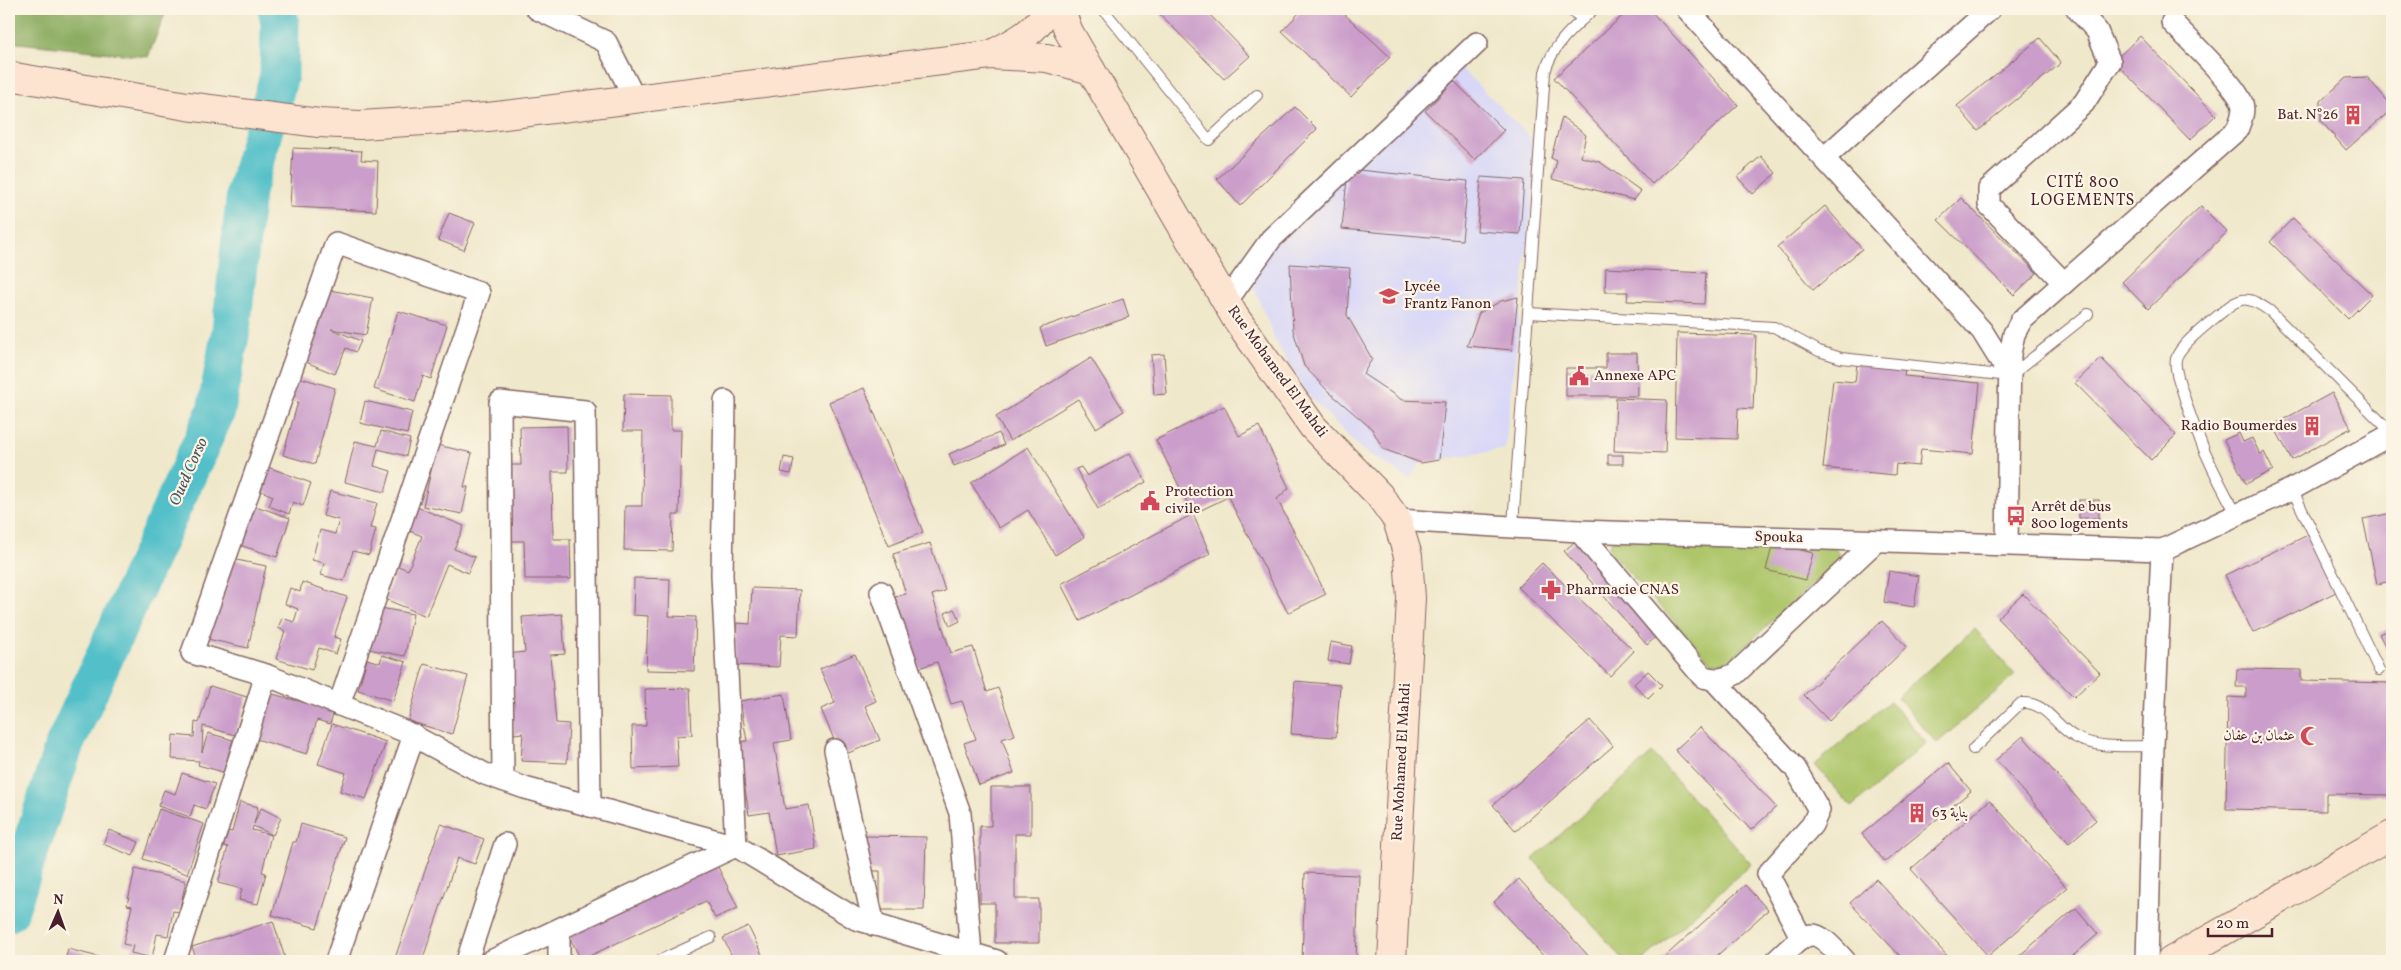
<svg xmlns="http://www.w3.org/2000/svg" width="2401" height="970" viewBox="0 0 2401 970" font-family="Vollkorn,Amiri,serif">
<rect width="100%" height="100%" fill="#fcf5e5"/>
<filter id="ink" filterUnits="userSpaceOnUse"><feTurbulence type="fractalNoise" baseFrequency=".02" numOctaves="2"/><feDisplacementMap in="SourceGraphic" scale="10" xChannelSelector="R" yChannelSelector="G"/><feConvolveMatrix kernelMatrix="1 2 1 2 8 2 1 2 1" color-interpolation-filters="sRGB"/></filter>
<filter id="wash" filterUnits="userSpaceOnUse"><feTurbulence type="fractalNoise" baseFrequency=".0096" numOctaves="4" result="noise"/><feDisplacementMap in="SourceGraphic" scale="20" xChannelSelector="R" yChannelSelector="G"/><feGaussianBlur stdDeviation="1.12" result="paint"/><feColorMatrix in="noise" values="0 0 0 0 0 0 0 0 0 0 0 0 0 0 0 0 0 1.4 0 .05"/><feComposite in="paint" operator="in"/></filter>
<g filter="url(#wash)">
<rect width="100%" height="100%" fill="#f0e8cb"/>
<polygon fill="#d8d7f8" points="1448,55 1538,145 1505,449 1421,463 1409,479 1361,449 1304,391 1273,336 1242,256"/>
<g fill="#adc66b" stroke="#7c724b">
<polygon points="1613,540 1834,547 1840,553 1838,561 1734,656 1724,662 1712,663 1611,553 1609,546"/>
<polygon points="1975,629 2015,675 1937,743 1897,697"/>
<polygon points="1890,701 1926,743 1852,807 1815,765"/>
<polygon points="1652,753 1751,864 1642,961 1625,961 1533,859"/>
</g>
<polygon fill="#8aab5f" stroke="#6a6545" points="9,9 167,9 148,57 9,42"/>
<g fill="none" stroke-linecap="round" stroke-linejoin="round">
<polyline stroke="#52c0c9" stroke-width="39" points="9,912 64,746 216,411 231,330 246,192 279,76 280,23 277,9"/>
</g>
<g id="blocks">
<g fill="#ca9dca">
<polygon points="1155,9 1204,9 1250,56 1224,79"/>
<polygon points="1298,9 1339,9 1390,57 1351,97 1282,31 1300,12"/>
<polygon points="1630,9 1649,9 1738,105 1652,184 1554,78"/>
<polygon points="2140,36 2216,115 2190,140 2114,61"/>
<polygon points="2040,38 2061,63 1978,131 1957,106"/>
<polygon points="2367,77 2392,106 2392,109 2346,150 2321,121 2321,101 2346,78"/>
<polygon points="1454,81 1504,130 1475,160 1425,111"/>
<polygon points="1295,107 1317,129 1240,206 1217,179"/>
<polygon points="1562,117 1586,135 1581,157 1600,162 1641,191 1634,200 1552,179 1557,161 1551,158"/>
<polygon points="293,148 362,151 361,160 378,161 376,211 290,207"/>
<polygon points="1761,156 1776,173 1753,194 1737,177"/>
<polygon points="1348,169 1468,181 1462,240 1342,229"/>
<polygon points="1481,177 1524,180 1520,234 1477,231"/>
<polygon points="1961,198 2037,273 2014,295 1938,220"/>
<polygon points="1825,206 1862,249 1813,290 1777,247"/>
<polygon points="2201,206 2227,232 2148,309 2122,282"/>
<polygon points="449,213 475,223 464,250 438,240"/>
<polygon points="2293,218 2372,295 2348,319 2270,242"/>
<polygon points="1290,264 1350,268 1347,315 1372,359 1363,374 1402,400 1445,402 1439,460 1421,463 1383,449 1372,429 1329,392 1304,366 1293,330"/>
<polygon points="1606,268 1706,273 1704,304 1627,301 1628,292 1605,292"/>
<polygon points="324,289 373,298 366,335 331,329 361,341 356,352 346,348 335,374 301,360"/>
<polygon points="1518,297 1512,350 1467,346 1479,313 1501,301"/>
<polygon points="1123,299 1129,317 1046,346 1040,328"/>
<polygon points="398,311 447,325 431,379 423,376 415,402 374,389"/>
<polygon points="1677,333 1756,335 1753,409 1738,408 1737,439 1675,437"/>
<polygon points="1606,353 1637,353 1638,396 1566,396 1566,368 1606,368"/>
<polygon points="1164,354 1167,394 1154,395 1151,355"/>
<polygon points="1091,358 1124,411 1096,428 1078,399 1010,441 996,417"/>
<polygon points="2101,358 2176,435 2151,460 2075,383"/>
<polygon points="1857,364 1905,368 1904,376 1980,383 1973,454 1921,449 1919,466 1896,464 1895,475 1823,468 1833,380 1855,382"/>
<polygon points="298,377 335,388 315,464 283,455 298,402 291,400"/>
<polygon points="864,388 923,532 889,546 829,402"/>
<polygon points="2332,393 2351,428 2292,460 2273,425"/>
<polygon points="624,394 671,395 671,430 681,430 679,515 673,515 672,551 624,550 625,506 642,506 643,431 623,431"/>
<polygon points="1616,398 1667,400 1665,453 1614,451"/>
<polygon points="365,401 412,412 407,434 360,423"/>
<polygon points="1224,406 1239,436 1259,426 1289,488 1277,499 1326,594 1288,613 1228,497 1193,514 1156,440"/>
<polygon points="567,426 568,472 552,472 553,539 570,539 571,579 525,579 524,541 509,541 508,465 521,465 520,427"/>
<polygon points="381,431 410,439 406,456 378,449 374,466 391,471 385,492 345,482 355,441 377,446"/>
<polygon points="999,433 1004,445 954,466 949,454"/>
<polygon points="2239,433 2243,442 2252,438 2260,454 2264,452 2273,470 2246,484 2224,440"/>
<polygon points="437,445 472,453 464,487 468,487 462,514 423,506"/>
<polygon points="1028,447 1084,537 1055,555 1028,510 999,528 971,483"/>
<polygon points="1130,453 1146,482 1098,509 1076,469 1081,467 1087,476"/>
<rect x="1608" y="455" width="15" height="9"/>
<polygon points="784,457 794,459 791,474 781,472"/>
<polygon points="268,467 311,483 303,506 293,502 289,514 269,506 273,496 259,490"/>
<polygon points="330,491 377,503 370,528 376,529 369,555 353,551 344,581 321,575 324,563 312,560 320,530 335,534 339,520 323,516"/>
<rect x="2079" y="500" width="20" height="18"/>
<polygon points="250,504 290,518 277,557 236,544"/>
<polygon points="417,507 464,526 454,549 475,557 468,573 447,564 426,616 385,599 398,566 408,570 422,536 407,530"/>
<polygon points="2392,513 2392,581 2377,584 2363,519"/>
<polygon points="1193,514 1210,554 1080,621 1061,584"/>
<polygon points="2312,533 2340,590 2253,633 2225,575"/>
<polygon points="1578,539 1660,633 1647,645 1564,551"/>
<polygon points="930,543 945,591 932,595 951,653 973,647 987,692 998,688 1015,735 1002,739 1014,773 979,785 964,743 976,739 962,701 951,704 937,662 919,668 895,597 906,594 893,554"/>
<polygon points="1773,543 1813,553 1806,580 1766,570"/>
<polygon points="232,559 266,566 248,648 203,638 212,600 222,602"/>
<polygon points="1542,563 1634,651 1610,676 1518,587"/>
<polygon points="1889,571 1919,576 1914,607 1884,602"/>
<polygon points="634,578 670,579 669,616 696,617 694,671 646,670 648,616 633,615"/>
<polygon points="302,582 347,597 334,637 341,639 336,654 319,648 312,670 276,659 285,631 278,628 282,618 294,622 298,609 285,604 290,588 300,592"/>
<polygon points="752,588 800,590 798,636 781,635 779,667 735,665 737,623 750,624"/>
<polygon points="2023,594 2100,673 2074,697 1997,618"/>
<polygon points="375,607 413,614 405,656 368,649"/>
<polygon points="954,609 960,621 950,626 945,613"/>
<polygon points="562,614 565,654 550,655 556,723 569,724 567,763 521,761 523,733 514,734 507,654 525,652 522,617"/>
<polygon points="1882,621 1907,647 1829,721 1804,695"/>
<polygon points="2392,628 2392,648 2387,650 2379,634"/>
<polygon points="1331,642 1352,646 1349,664 1328,661"/>
<polygon points="855,654 876,701 865,706 880,740 841,756 821,709 835,703 820,669"/>
<polygon points="382,655 406,662 393,701 358,690 367,659 380,663"/>
<polygon points="424,664 468,676 452,734 408,721"/>
<polygon points="2237,669 2301,670 2301,681 2392,683 2391,795 2326,794 2326,811 2226,809 2228,697 2246,698 2246,687 2236,687"/>
<polygon points="1648,671 1662,685 1648,699 1634,684"/>
<polygon points="1295,681 1340,685 1336,737 1291,734"/>
<polygon points="210,686 247,697 235,735 203,726 202,752 208,733 233,740 223,772 198,765 199,761 172,759 173,735 194,737 195,722 199,723"/>
<polygon points="690,688 692,735 676,736 678,767 633,769 632,726 646,726 645,689"/>
<polygon points="269,693 334,711 330,724 317,720 307,754 256,739"/>
<polygon points="784,694 791,740 774,743 785,809 809,805 816,849 776,856 769,812 749,815 738,742 747,741 740,701"/>
<polygon points="1590,720 1613,746 1516,831 1493,805"/>
<polygon points="332,724 386,742 366,799 340,791 346,773 318,764"/>
<polygon points="1700,727 1776,807 1751,830 1675,750"/>
<polygon points="2023,736 2096,820 2069,843 1996,760"/>
<polygon points="1948,763 1971,791 1885,862 1862,834"/>
<polygon points="182,773 215,784 206,809 194,805 190,817 158,806 164,790 175,794"/>
<polygon points="991,787 1031,787 1031,834 1015,834 1015,899 1039,899 1039,943 995,943 995,903 980,903 980,826 991,826"/>
<polygon points="1990,800 2067,888 1988,956 1911,869"/>
<polygon points="240,802 258,807 254,824 261,808 281,818 273,835 253,826 252,830 271,835 262,872 266,873 258,904 239,900 242,889 218,883 228,847 220,845 224,830 232,832"/>
<polygon points="159,809 204,824 187,874 143,859"/>
<polygon points="301,824 345,837 317,928 272,915 293,842 296,842"/>
<polygon points="441,824 484,839 475,864 457,858 422,961 394,961"/>
<polygon points="109,830 139,842 133,856 103,844"/>
<polygon points="864,836 926,837 924,910 880,910 880,871 864,871"/>
<polygon points="717,865 738,908 715,918 706,901 581,960 569,936"/>
<polygon points="135,869 186,881 179,912 173,911 168,936 157,934 152,958 131,953 133,946 123,944 132,906 127,905"/>
<polygon points="1305,873 1359,875 1356,961 1302,961"/>
<polygon points="1519,879 1593,961 1548,961 1494,902"/>
<polygon points="1876,879 1951,960 1905,961 1850,903"/>
<polygon points="1745,885 1768,910 1711,961 1660,961"/>
<polygon points="2076,908 2098,934 2067,961 2013,961"/>
<polygon points="273,921 286,961 197,961 192,947"/>
<polygon points="748,926 765,961 726,961 733,958 723,938"/>
<polygon points="68,949 114,961 65,961"/>
</g>
</g>
</g>
<g filter="url(#ink)">
<use href="#blocks" fill-opacity="0" stroke="#846563" stroke-width="1"/>
<g fill="none" stroke-linecap="round" stroke-linejoin="round">
<defs>
<g id="lane">
<polyline points="1103,9 1209,140 1257,95"/>
<polyline points="1569,9 1583,19"/>
<polyline points="1528,313 1774,327 1819,351 1841,358 2010,376 2088,314"/>
<polyline points="2292,489 2379,670"/>
<path d="M2237,515C2215,476 2196,436 2183,393C2180,383 2174,370 2176,359C2179,345 2209,323 2221,313C2241,295 2248,296 2270,311L2392,433"/>
<path d="M1513,525L1545,72C1553,44 1573,28 1594,9"/>
<path d="M1973,749L2021,703C2046,701 2055,726 2075,737C2098,749 2127,746 2153,746"/>
<polyline points="658,961 711,937"/>
</g>
<g id="street">
<polyline points="537,9 606,42 635,99"/>
<polyline points="1687,9 1982,331 2010,376"/>
<polyline points="1824,158 1990,9"/>
<polyline points="2064,283 1989,205 1989,189 2084,103 2110,62 2097,31 2077,9"/>
<polyline points="1226,302 1271,239 1477,43"/>
<polyline points="1397,520 1579,531 2162,550"/>
<path d="M1579,531L1703,677C1716,680 1723,680 1735,674L1876,541"/>
<path d="M2007,544L2010,354L2014,334L2021,321L2237,130C2240,122 2245,112 2242,103C2236,85 2188,39 2172,22"/>
<polyline points="881,592 960,813 971,954"/>
<polyline points="1714,680 1795,768 1819,810 1812,825 1768,874 1801,937"/>
<polyline points="339,705 479,293 336,243 192,653 266,675 404,731 485,774 525,788 736,846 856,919 997,961"/>
<polyline points="835,750 874,925"/>
<polyline points="503,780 500,402 585,411 590,806"/>
<polyline points="559,930 559,961"/>
<polyline points="175,961 266,675"/>
<polyline points="336,961 414,735"/>
<polyline points="467,961 505,844"/>
<polyline points="491,961 736,846 722,575 725,401"/>
<path d="M1776,961C1810,929 1812,924 1845,961"/>
<polyline points="2147,961 2153,746 2162,550 2292,489 2392,434"/>
</g>
<g id="secondary">
<polyline points="1060,9 1069,32 1091,70 1235,317 1313,427 1379,495 1397,520 1408,556 1411,598 1392,961"/>
<path d="M990,55C1013,43 1036,33 1047,9"/>
<polyline points="9,76 187,106 319,123 360,125 488,117 990,55 1047,58 1091,70"/>
<polyline points="2171,961 2392,835"/>
</g>
</defs>
<use href="#lane" stroke="#846563" stroke-width="12"/>
<use href="#street" stroke="#846563" stroke-width="24"/>
<use href="#secondary" stroke="#846563" stroke-width="30"/>
<use href="#lane" stroke="#fff" stroke-width="10"/>
<use href="#street" stroke="#fff" stroke-width="21"/>
<use href="#secondary" stroke="#fde4d0" stroke-width="28"/>
</g>
</g>
<defs>
<symbol id="building-bare" viewBox="-9 -9 18 18"><path d="M-4-6H4V6H1V3H-1V6H-4ZM-2.5-4.3h1.7v1.8h-1.7ZM.8-4.3h1.7v1.8H.8ZM-2.5-1h1.7V.8h-1.7ZM.8-1h1.7V.8H.8Z" fill="#d1495b" stroke="#fcf5e5" stroke-width="2.5" paint-order="stroke"/></symbol>
<symbol id="school-bare" viewBox="-9 -9 18 18"><path d="M0-5L7-2L0 1L-7-2ZM-4 1L0 2.5L4 1V4Q0 6-4 4Z" fill="#d1495b" stroke="#fcf5e5" stroke-width="2.5" paint-order="stroke"/></symbol>
<symbol id="civic-bare" viewBox="-9 -9 18 18"><path d="M-.6-6.5H3V-4.5H.6V-3L4-1V1h2V6H-6V1h2V-1L-.6-3ZM-1.2 2.5V6h2.4V2.5Z" fill="#d1495b" stroke="#fcf5e5" stroke-width="2.5" paint-order="stroke"/></symbol>
<symbol id="bus-bare" viewBox="-9 -9 18 18"><path d="M-5-6H5V4H4V6H2V4H-2V6H-4V4H-5ZM-3.5-4V0h7V-4ZM-3.5 1.2v1.5H-2V1.2ZM2 1.2v1.5H3.5V1.2Z" fill="#d1495b" stroke="#fcf5e5" stroke-width="2.5" paint-order="stroke"/></symbol>
<symbol id="pharmacy-bare" viewBox="-9 -9 18 18"><path d="M-2-6h4v4h4v4h-4v4h-4v-4h-4v-4h4Z" fill="#d1495b" stroke="#fcf5e5" stroke-width="2.5" paint-order="stroke"/></symbol>
<symbol id="mosque-bare" viewBox="-9 -9 18 18"><path d="M3.5-4.9A6 6 0 1 0 3.5 4.9A5 5 0 1 1 3.5-4.9Z" fill="#d1495b" stroke="#fcf5e5" stroke-width="2.5" paint-order="stroke"/></symbol>
</defs>
<g fill-rule="evenodd">
<use href="#building-bare" x="2339" y="101" width="28" height="28"/>
<use href="#school-bare" x="1375" y="282" width="28" height="28"/>
<use href="#civic-bare" x="1565" y="362" width="28" height="28"/>
<use href="#building-bare" x="2298" y="412" width="28" height="28"/>
<use href="#civic-bare" x="1136" y="487" width="28" height="28"/>
<use href="#bus-bare" x="2002" y="502" width="28" height="28"/>
<use href="#pharmacy-bare" x="1537" y="576" width="28" height="28"/>
<use href="#mosque-bare" x="2296" y="722" width="28" height="28"/>
<use href="#building-bare" x="1903" y="799" width="28" height="28"/>
</g>
<g text-anchor="middle" dominant-baseline="central" stroke-width="4.5" stroke-linejoin="round" paint-order="stroke">
<g font-size="15" fill="#4a1f2b" stroke="#fcf5e5" text-anchor="start">
<text x="2338" y="115" text-anchor="end">Bat. N°26</text>
<text x="1404" y="287">Lycée<tspan x="1404" dy="17">Frantz Fanon</tspan></text>
<text x="1594" y="376">Annexe APC</text>
<text x="2297" y="426" text-anchor="end">Radio Boumerdes</text>
<text x="1165" y="492">Protection<tspan x="1165" dy="17">civile</tspan></text>
<text x="2031" y="507">Arrêt de bus<tspan x="2031" dy="17">800 logements</tspan></text>
<text x="1566" y="590">Pharmacie CNAS</text>
<text x="2295" y="736" text-anchor="end">عثمان بن عفان</text>
<text x="1932" y="813">بناية 63</text>
</g>
<g font-size="15" fill="#4a1f2b" stroke="#fcf5e5">
<text transform="translate(1277 372) rotate(54)">Rue Mohamed El Mahdi</text>
<text transform="translate(1779 538) rotate(2)">Spouka</text>
<text transform="translate(1402 762) rotate(-87)">Rue Mohamed El Mahdi</text>
</g>
<g font-size="16" letter-spacing="1" fill="#4a1f2b" stroke="#fcf5e5">
<text x="2083" y="183">CITÉ 800<tspan x="2083" dy="18">LOGEMENTS</tspan></text>
</g>
<g font-size="16" font-style="italic" fill="#4d5762" stroke="#fcf5e5">
<text transform="translate(189 472) rotate(-66)">Oued Corso</text>
</g>
</g>
<rect width="2401" height="970" fill="none" stroke="#fcf5e5" stroke-width="30"/>
<g transform="translate(58 912) rotate(2)" stroke="#fcf5e5" stroke-width="4" paint-order="stroke">
<path d="M0-4L9 19L0 12L-9 19Z" fill="#4a1f2b"/>
<text y="-8" font-size="14" font-weight="bold" text-anchor="middle" fill="#4a1f2b">N</text>
</g>
<path d="M2208 928v8h64v-8" fill="none" stroke="#4a1f2b" stroke-width="2.5"/>
<text x="2216" y="928" font-size="15" fill="#4a1f2b" stroke="#fcf5e5" stroke-width="4" paint-order="stroke">20 m</text>
</svg>
